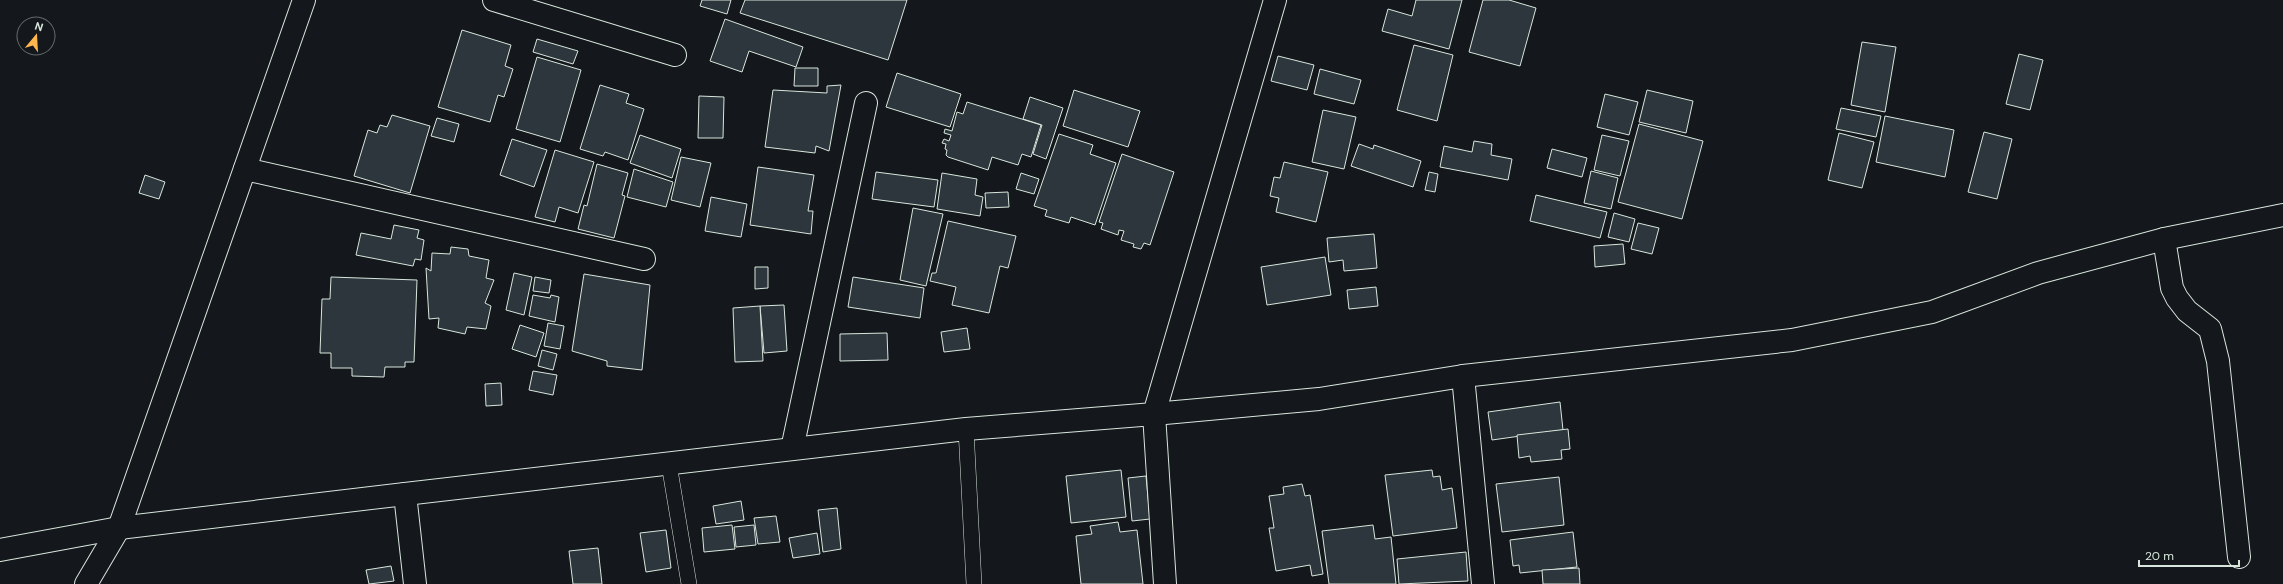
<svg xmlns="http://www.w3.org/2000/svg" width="2283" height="584" viewBox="0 0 2283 584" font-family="'DM Sans',sans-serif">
<rect width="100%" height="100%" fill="#14181c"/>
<g fill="#2c363c" stroke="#d8e6dc">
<polygon points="702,0 731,0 727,14 700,6"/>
<polygon points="745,0 907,0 888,60 740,13"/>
<polygon points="1416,0 1462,0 1449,49 1382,31 1388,9 1412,16"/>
<polygon points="1483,0 1509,0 1536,8 1520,66 1469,52"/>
<polygon points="725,19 803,47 796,67 749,51 742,72 710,61"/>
<polygon points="462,30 511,45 505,66 513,69 504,97 498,95 490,122 438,107"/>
<polygon points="537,39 578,51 573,64 533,52"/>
<polygon points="1862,42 1896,47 1885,112 1851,105"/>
<polygon points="1414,45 1453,55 1437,121 1397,110"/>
<polygon points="2019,54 2043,60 2030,110 2006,104"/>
<polygon points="1278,56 1314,65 1307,90 1271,81"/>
<polygon points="537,57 581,70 560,142 516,129"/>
<polygon points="795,68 818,68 818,86 794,86"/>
<polygon points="1320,69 1361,80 1354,104 1314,94"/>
<polygon points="897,73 961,94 950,127 886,107"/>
<polygon points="600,85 629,94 626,103 644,109 628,160 605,152 603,156 580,149"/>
<polygon points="841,85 829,151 816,146 815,153 765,147 773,90 827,93 827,86"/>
<polygon points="1074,90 1140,111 1128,147 1063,126"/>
<polygon points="1647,90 1693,101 1686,133 1639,122"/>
<polygon points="1605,94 1638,102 1629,135 1597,127"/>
<polygon points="699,96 724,97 723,138 698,138"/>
<polygon points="1030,97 1063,108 1046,159 1033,154 1042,125 1023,119"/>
<polygon points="967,102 1041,125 1031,157 1022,154 1018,165 992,157 988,170 948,157 946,155 947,150 945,149 946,144 942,143 944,139 949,141 951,135 944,133 945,129 952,131 957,112 963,114"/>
<polygon points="1841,108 1881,116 1876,137 1836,129"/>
<polygon points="1323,110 1356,117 1344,169 1312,162"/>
<polygon points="392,115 430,126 410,193 354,176 368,130 377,133 380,125 387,127"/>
<polygon points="1885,116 1954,130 1945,177 1876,162"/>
<polygon points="437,118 459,124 454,142 431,136"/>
<polygon points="1639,124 1703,141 1682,219 1618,202"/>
<polygon points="1984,132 2012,139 1997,199 1968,192"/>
<polygon points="1839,133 1874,142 1862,188 1828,180"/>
<polygon points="1059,134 1093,145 1090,154 1116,163 1095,225 1071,217 1069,223 1045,216 1047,210 1034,206"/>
<polygon points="640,135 681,149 672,178 630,163"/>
<polygon points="1602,135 1629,141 1620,176 1594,170"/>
<polygon points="512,139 547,150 534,187 500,175"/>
<polygon points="1474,141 1492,144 1491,155 1512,159 1508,180 1440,167 1444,146 1472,152"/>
<polygon points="1359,144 1373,149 1374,145 1421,161 1413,187 1351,166"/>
<polygon points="1552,149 1587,158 1582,177 1547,168"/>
<polygon points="555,150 594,162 578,213 559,207 555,222 535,217"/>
<polygon points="1122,154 1174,172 1150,245 1144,243 1141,249 1133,247 1134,244 1121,240 1124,231 1119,230 1118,235 1101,229 1103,223 1099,222"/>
<polygon points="681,157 711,163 700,207 671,200"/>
<polygon points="1284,162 1328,172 1316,222 1276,212 1279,198 1270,196 1274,177 1280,178"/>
<polygon points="597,164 628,173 622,195 625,196 614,238 578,229 584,205 587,206"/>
<polygon points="758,167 814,175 808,211 813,211 811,234 750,225"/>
<polygon points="634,169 673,182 666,207 627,197"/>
<polygon points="1591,171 1618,178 1611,209 1584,203"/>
<polygon points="876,172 938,180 934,207 872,199"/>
<polygon points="1429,172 1438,174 1435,192 1425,190"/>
<polygon points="942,173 977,179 975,195 983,197 980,216 937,209"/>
<polygon points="1021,173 1039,179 1034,194 1016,189"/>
<polygon points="145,175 165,182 159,199 139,193"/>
<polygon points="1008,192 1009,207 986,208 985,193"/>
<polygon points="1536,195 1607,212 1600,238 1530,221"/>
<polygon points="711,197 747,204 741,237 705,231"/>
<polygon points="913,208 943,214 926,286 900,280"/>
<polygon points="1614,213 1635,219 1629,242 1608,237"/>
<polygon points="948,221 1016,236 1008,268 1000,266 989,313 952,305 956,287 930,281 932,273 936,273"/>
<polygon points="1638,223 1659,228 1652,254 1631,249"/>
<polygon points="394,225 419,230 417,238 424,240 421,260 415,259 413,266 356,255 361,233 391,239"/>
<polygon points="1374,234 1377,268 1344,271 1343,260 1329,262 1327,238"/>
<polygon points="1623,244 1625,264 1595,267 1594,246"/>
<polygon points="451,247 468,249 469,256 489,260 486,278 494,280 485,303 491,306 486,329 467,327 465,334 438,328 439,318 429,319 426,268 431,271 432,253 450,254"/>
<polygon points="1325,257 1331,295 1267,305 1261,267"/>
<polygon points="755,267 768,267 768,288 755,289"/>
<polygon points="514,273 532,277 524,315 506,310"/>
<polygon points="584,274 650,285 642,370 607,366 607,361 572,351"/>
<polygon points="331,277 417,280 414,362 405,362 405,367 385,367 384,377 352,376 352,368 331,368 331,353 320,353 322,299 330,299"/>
<polygon points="535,277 551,280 549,293 533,291"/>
<polygon points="853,277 924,288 920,318 848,307"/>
<polygon points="1376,287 1378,306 1349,309 1347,290"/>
<polygon points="533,295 550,298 551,295 559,297 555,322 529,316"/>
<polygon points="784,305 787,351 764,353 760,306"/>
<polygon points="760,306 763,361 735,362 733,308"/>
<polygon points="548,323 564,326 560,349 544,346"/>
<polygon points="520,325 544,333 536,357 512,349"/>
<polygon points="967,328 970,349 944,352 941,332"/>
<polygon points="887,333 888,360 840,361 840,334"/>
<polygon points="542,350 557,354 553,370 538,366"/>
<polygon points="533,371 557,375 553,395 529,390"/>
<polygon points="501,383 502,405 486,406 485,384"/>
<polygon points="1560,402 1563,430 1492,440 1488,412"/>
<polygon points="1568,429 1570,449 1561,450 1562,459 1531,462 1530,456 1519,458 1517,435"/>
<polygon points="1121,470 1126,517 1071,523 1066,476"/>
<polygon points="1432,470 1433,477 1440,476 1442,490 1452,488 1457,528 1393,536 1385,475"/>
<polygon points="1146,476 1150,519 1132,521 1128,478"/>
<polygon points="1559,477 1564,525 1502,532 1496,484"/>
<polygon points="1302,484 1305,496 1310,495 1323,574 1312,576 1310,565 1276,571 1269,528 1274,528 1269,496 1284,494 1283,487"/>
<polygon points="741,501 744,520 716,524 713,506"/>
<polygon points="837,508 841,549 823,552 818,510"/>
<polygon points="776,516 780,542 758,544 754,518"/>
<polygon points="1118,522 1120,532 1137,530 1143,584 1081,584 1076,536 1092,534 1090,526"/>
<polygon points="732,525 735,549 704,552 702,528"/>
<polygon points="754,525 756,545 736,547 734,527"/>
<polygon points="1373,525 1375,539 1391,537 1396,584 1329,584 1322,531"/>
<polygon points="666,530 671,568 646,572 640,533"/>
<polygon points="1573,532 1577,567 1520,573 1519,565 1513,566 1510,540"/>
<polygon points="817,533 820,554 793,558 789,538"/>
<polygon points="598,548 602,584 573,584 569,551"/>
<polygon points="1466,552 1468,581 1399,584 1397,559"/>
<polygon points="391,566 394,581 369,584 366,570"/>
<polygon points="1579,568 1580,584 1543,584 1542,570"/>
</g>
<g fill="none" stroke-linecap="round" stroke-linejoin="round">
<defs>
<g id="lane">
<polyline points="966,429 974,584"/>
<polyline points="669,464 689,584"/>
</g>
<g id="street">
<polyline points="494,0 675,55"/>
<polyline points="1275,0 1154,414 1319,399 1463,376 1792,340 1932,312 2038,273 2164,239 2283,215"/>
<polyline points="245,169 644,259"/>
<polyline points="2164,239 2172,288 2177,298 2187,311 2210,329 2218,361 2239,557"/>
<polyline points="1463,376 1483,584"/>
<polyline points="792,449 866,103"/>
<polyline points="405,494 415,584"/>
<polyline points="0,550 119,528 405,494 966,429 1154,414 1165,584"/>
<polyline points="86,584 119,528 304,0"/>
</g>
</defs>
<use href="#lane" stroke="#d8e6dc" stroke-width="16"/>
<use href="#street" stroke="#d8e6dc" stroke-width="24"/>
<use href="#lane" stroke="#14181c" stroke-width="15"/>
<use href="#street" stroke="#14181c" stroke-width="22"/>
</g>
<g transform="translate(36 36) rotate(18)"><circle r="19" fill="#14181c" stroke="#626a69"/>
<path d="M0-3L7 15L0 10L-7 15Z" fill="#ffb74d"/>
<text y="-6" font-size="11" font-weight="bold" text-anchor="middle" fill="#d8e6dc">N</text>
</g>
<path d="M2139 560v6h100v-6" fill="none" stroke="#d8e6dc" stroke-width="2"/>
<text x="2145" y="560" font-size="12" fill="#d8e6dc" stroke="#14181c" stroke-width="3" paint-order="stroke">20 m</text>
</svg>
